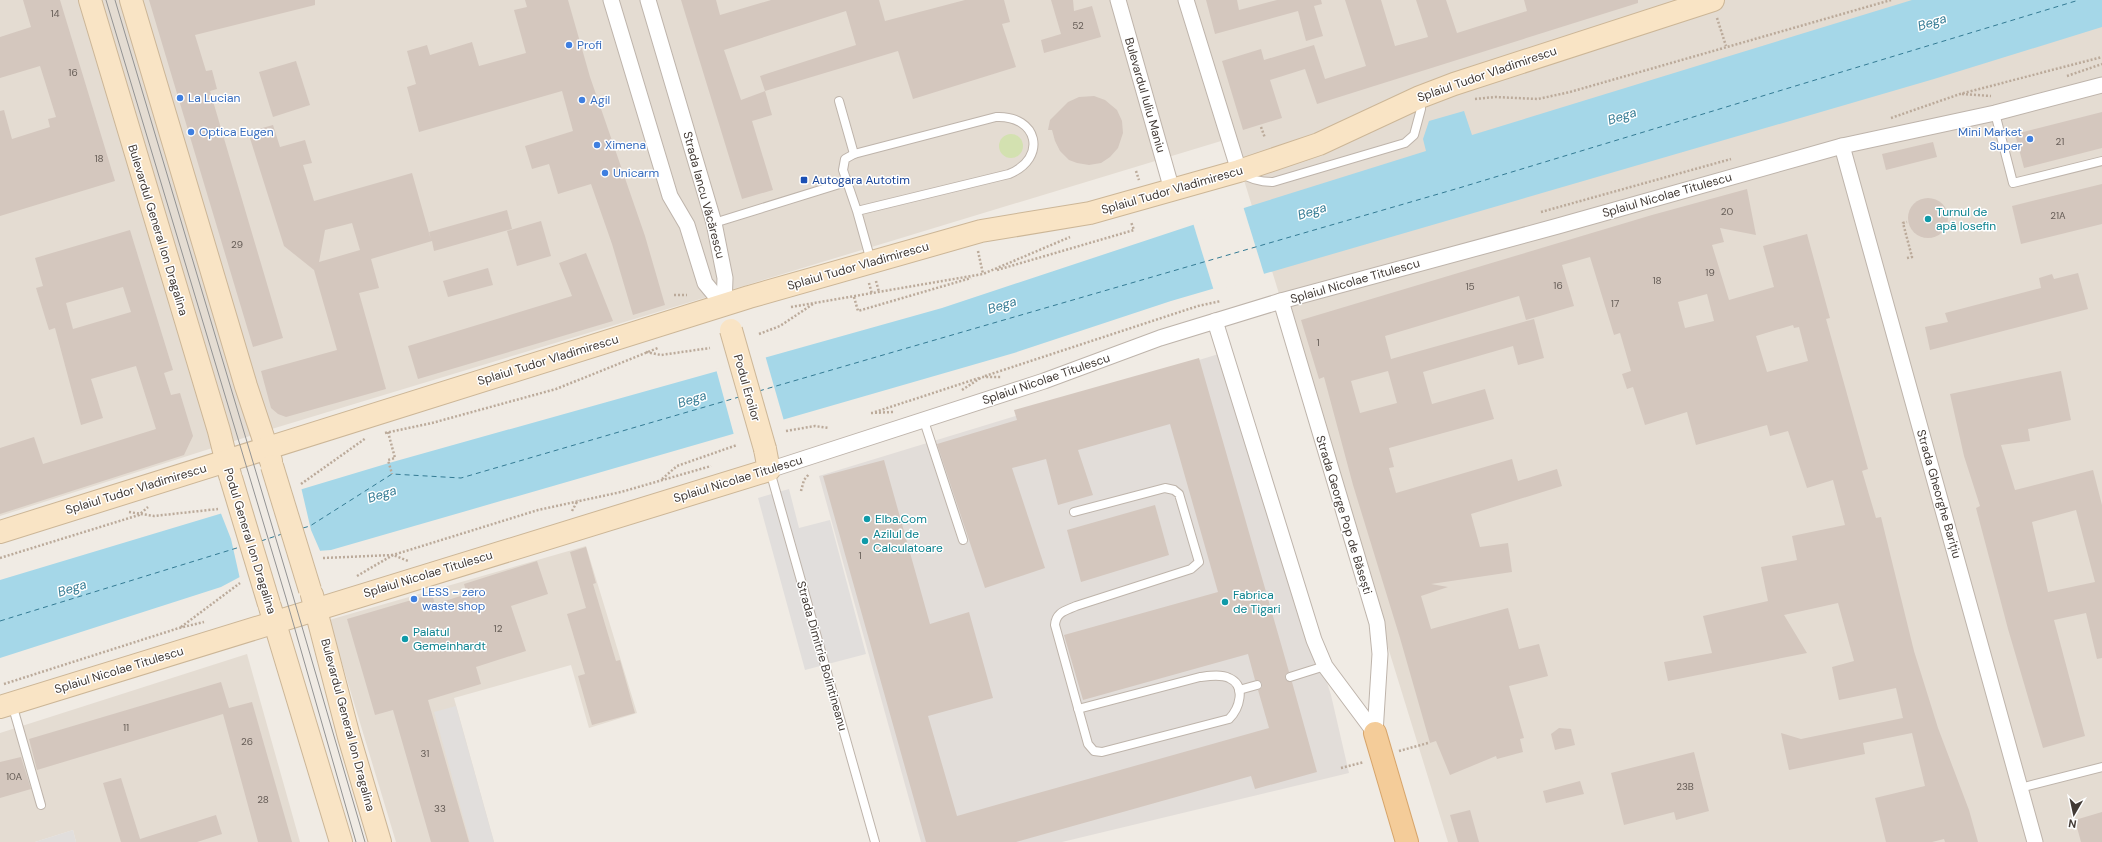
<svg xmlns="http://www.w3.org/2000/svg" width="2102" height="842" viewBox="0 0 2102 842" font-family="'DM Sans',sans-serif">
<rect width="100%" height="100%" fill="#f0ebe4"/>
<g fill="#e4dcd2">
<polygon points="0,0 2102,0 2102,842 1448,842 1231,138 275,428 0,516"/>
<polygon points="586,546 637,713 589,728 571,665 454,698 494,842 396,842 329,620"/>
<polygon points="247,654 300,842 76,842 73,830 35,842 0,842 0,733"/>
</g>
<polygon fill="#e2ddd9" points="1222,353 1331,695 1349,773 1062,842 921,842 819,476"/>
<circle fill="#d3e1b0" cx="1011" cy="146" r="12"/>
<g fill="#e1dedc">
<polygon points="789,489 799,528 830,520 866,654 805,670 758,498"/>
<polygon points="456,706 494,842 470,842 434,712"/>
<polygon points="73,830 76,842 35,842"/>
</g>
<polygon fill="#a5d7e8" points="1912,0 2102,0 2102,27 1934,79 1171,301 1014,353 331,550 304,552 253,570 221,587 0,658 0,580 389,463 942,308 1247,207 1426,151 1423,139 1429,121 1464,111 1472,135"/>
<g fill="#f0ebe4">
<polygon points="1243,206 1265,277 1214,291 1193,223"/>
<polygon points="765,355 784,421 734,435 716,369"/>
<polygon points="301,487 311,530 321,553 304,554 254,571 240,579 231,539 220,511"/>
</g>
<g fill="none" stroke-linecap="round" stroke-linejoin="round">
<g stroke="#347b94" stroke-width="1" stroke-dasharray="5 4" stroke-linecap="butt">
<polyline points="759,391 1459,188 2079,0"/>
<polyline points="303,528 310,526 392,474 461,478 739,397"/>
<polyline points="261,541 282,534"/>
<polyline points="0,621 240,547"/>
</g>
</g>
<g fill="#d4c7be" fill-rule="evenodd">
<polygon points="23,0 60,0 115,181 0,216 0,111 4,110 12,139 50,127 48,119 56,117 40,66 0,78 0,37 31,27"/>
<polygon points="149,0 315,0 315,5 195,35 206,71 212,70 217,89 210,91 283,338 253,347"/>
<polygon points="525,0 568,0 590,77 645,236 665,305 633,315 612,244 591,184 558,194 549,164 532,169 525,146 573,131 562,91 419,132 407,87 416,84 407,51 427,45 430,55 472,42 479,66 526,53 514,10 527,7"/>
<path d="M681,0H716L720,15L771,0H879L885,21L965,0H1004L1010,22L1002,24L1016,67L913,99L898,51L765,91L772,115L752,121L773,190L742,199ZM846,11L856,45L760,76L765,91L741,100L724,50Z"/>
<polygon points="1051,0 1073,0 1074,11 1092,6 1101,37 1044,53 1041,40 1061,34"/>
<polygon points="1206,0 1237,0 1239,10 1277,0 1321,0 1322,4 1314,6 1323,36 1306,41 1298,11 1215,34"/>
<polygon points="1345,0 1381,0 1395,46 1428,37 1416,0 1446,0 1457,33 1527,11 1524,0 1638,0 1638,3 1317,104 1305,69 1270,80 1282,118 1243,130 1222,61 1261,49 1264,60 1314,45 1325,79 1366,66"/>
<polygon points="296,61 310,105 273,117 259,72"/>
<polygon points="1094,96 1105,100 1117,110 1122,121 1123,133 1118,148 1110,157 1101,163 1089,165 1077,163 1069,160 1060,151 1055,141 1052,130 1048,130 1050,120 1068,102 1079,97"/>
<polygon points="2102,112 2102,148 2024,168 2015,134"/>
<path d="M273,125L280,147L305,140L312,163L303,165L314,201L412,173L431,240L429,232L507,210L512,229L434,251L432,241L371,259L379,288L359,293L386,389L286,417L278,414L271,408L261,371L337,350L314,270L284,246L248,132ZM352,223L360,250L319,262L325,230Z"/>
<polygon points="1933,142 1937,157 1886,170 1882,154"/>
<polygon points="2102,184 2102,224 2021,244 2012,206"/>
<path d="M1747,189L1756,235L1720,228L1724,242L1712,245L1729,300L1774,287L1763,246L1807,234L1830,318L1826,319L1868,469L1862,471L1876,518L1881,517L1914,651L1938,728L1969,810L1978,842H1945L1944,839L1932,842H1886L1875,798L1925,786L1912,733L1863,743L1865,754L1789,770L1781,733L1801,739L1903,718L1896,688L1839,700L1832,667L1854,661L1838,603L1784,615L1807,653L1668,681L1664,662L1712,653L1703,616L1768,601L1761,567L1797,560L1792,536L1845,525L1833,480L1807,488L1788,431L1770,436L1767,425L1696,445L1687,412L1645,425L1633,387L1627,389L1622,374L1631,371L1620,333L1614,335L1590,257L1562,265L1574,306L1526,320L1519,296L1385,336L1391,359L1534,319L1544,358L1518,365L1513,346L1423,372L1432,404L1485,389L1494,419L1389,448L1394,467L1389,468L1396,493L1512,459L1518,481L1557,469L1562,486L1471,514L1480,547L1508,543L1512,572L1431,584L1448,587L1421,596L1431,629L1508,608L1519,649L1539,644L1548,676L1509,686L1524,738L1520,739L1523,752L1497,759L1496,756L1450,775L1436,741L1430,743L1400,638L1353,485L1324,377L1319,379L1301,320L1652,215ZM1707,294L1714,321L1685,328L1678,302ZM1793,325L1794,328L1799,327L1808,361L1767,372L1756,336ZM1388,371L1397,403L1360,413L1351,381Z"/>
<circle cx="1928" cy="218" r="20"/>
<polygon points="541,221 551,256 517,266 507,231"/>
<path d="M130,230L173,370L164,373L171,395L180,393L193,436L184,455L0,514V448L34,437L43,464L156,429L136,366L91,379L103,418L81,425L55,328L49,330L36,288L43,286L35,258ZM123,287L131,312L73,329L66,303Z"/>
<polygon points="586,253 613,321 418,379 408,346 572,296 559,263"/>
<polygon points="488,268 493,285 448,297 443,281"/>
<polygon points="2078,273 2088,309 1930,350 1925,327 1948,322 1945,313 2041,288 2039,278 2052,274 2054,279"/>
<polygon points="1199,358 1289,672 1286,674 1285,678 1287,681 1292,682 1317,772 1255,789 1251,776 1016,842 926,842 823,476 884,460 930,624 969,612 993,698 928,716 957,816 1269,728 1258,690 1262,687 1262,683 1255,680 1248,654 1083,700 1064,635 1218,592 1170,424 1078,450 1093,495 1058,505 1046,459 1012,468 1045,568 985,588 937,444 1017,420 1014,410"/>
<path d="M2061,371L2071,420L2028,429L2030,441L2001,445L2015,490L2093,470L2102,505V658L2097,659L2086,613L2054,620L2085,736L2043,748L2008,629L1976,508L1980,506L1964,456L1950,394ZM2076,510L2095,582L2048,592L2032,522Z"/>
<polygon points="1155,505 1169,555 1081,582 1067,530"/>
<polygon points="586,547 596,583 593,584 616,661 620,660 635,713 592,725 578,676 585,674 567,614 586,608 570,552"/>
<polygon points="537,561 548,594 511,606 526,651 476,667 481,684 428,700 469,842 431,842 393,710 375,715 347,619 432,594 435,604 467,594 464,584"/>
<polygon points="221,682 229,708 252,702 292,842 258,842 223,714 37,770 29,739"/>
<polygon points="1559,728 1571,729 1575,745 1555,750 1551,734"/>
<polygon points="1694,752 1709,811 1676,820 1674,812 1624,825 1611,773"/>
<polygon points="21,757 31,789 0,798 0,762"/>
<polygon points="121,778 141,842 140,839 216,815 222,834 197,842 121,842 103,783"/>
<polygon points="1580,781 1584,794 1546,803 1543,791"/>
<polygon points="1470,810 1479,842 1458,842 1450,815"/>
<polygon points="2102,812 2102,842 2081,842 2075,820"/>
</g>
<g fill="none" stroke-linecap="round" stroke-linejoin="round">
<defs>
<g id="lane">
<polyline points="839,101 854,154"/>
<polyline points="1995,113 2013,183 2102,161"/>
<path d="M1241,173C1251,180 1260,182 1273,182L1405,143L1414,135L1421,109L1420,97"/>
<path d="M857,211L1009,174C1048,158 1038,115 996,117L854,154L845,159L843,170L857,211L871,261"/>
<polyline points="714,223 846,182"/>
<polyline points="924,421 963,540"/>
<polyline points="770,471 875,842"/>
<path d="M1074,512L1165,488L1174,490L1179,494L1199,562L1191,569L1076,606C1065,611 1056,612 1055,625L1088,744L1094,751L1102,752L1229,719C1239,709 1247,686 1229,678C1221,674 1209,676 1200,677L1078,709"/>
<polyline points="1290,677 1325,666"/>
<polyline points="1239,690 1257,685"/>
<polyline points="12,704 41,805"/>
<polyline points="2020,788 2102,767"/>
</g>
<g id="street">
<polyline points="611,0 670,196 687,225 705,283 724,306"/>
<polyline points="648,0 714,223 725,278 724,306"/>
<polyline points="1118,0 1172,190"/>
<polyline points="1186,0 1239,171"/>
<polyline points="1842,146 2035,842"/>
<polyline points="1281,301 1377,623 1380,654 1375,733"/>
<polyline points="1215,321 1314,640 1325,666 1375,733"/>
<polyline points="769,470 1044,381 1160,338 1281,301 1558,226 1842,146 1995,113 2102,85"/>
</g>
<g id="secondary">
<polyline points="90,0 219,431 230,475"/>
<polyline points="131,0 246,386 271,461"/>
<polyline points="0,532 749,297 981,231 1090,213 1239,171 1319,144 1420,97 1454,84 1713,0"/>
<polyline points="312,595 349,737 380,842"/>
<polyline points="270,607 341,842"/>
<polyline points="0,707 769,470 765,449"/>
</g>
<polyline id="primary" points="1375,733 1407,842"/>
</defs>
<use href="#lane" stroke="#beb4ab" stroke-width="10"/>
<use href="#street" stroke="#beb4ab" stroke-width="17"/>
<use href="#secondary" stroke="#ccb697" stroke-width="24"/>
<use href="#primary" stroke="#d7a56b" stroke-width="24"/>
<g stroke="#bbaa9a" stroke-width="2.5" stroke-dasharray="2 2" stroke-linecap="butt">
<polyline points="1717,18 1726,46"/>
<polyline points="2067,76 2102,64"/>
<polyline points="1962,94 1991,96"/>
<polyline points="1475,99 1495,97 1538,99 1570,92 1891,0"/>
<polyline points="1891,118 1960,94 2102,57"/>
<polyline points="1261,127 1265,138"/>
<polyline points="1136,171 1139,180"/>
<polyline points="1541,212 1731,159"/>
<polyline points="978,251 983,274"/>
<polyline points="1907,258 1912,257 1903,223 1907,222"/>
<polyline points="997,270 1134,230 1131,222"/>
<polyline points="876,281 879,292"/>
<polyline points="869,283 872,294"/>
<polyline points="674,295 687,295"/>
<polyline points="854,297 858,311 971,278"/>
<polyline points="791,307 983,274 1070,237"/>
<polyline points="759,334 780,326 813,304"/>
<polyline points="646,352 661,355 710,348"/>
<polyline points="985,376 1198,306 1221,301"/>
<polyline points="962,390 982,377 1001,377"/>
<polyline points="875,412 979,378"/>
<polyline points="871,413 893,412"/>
<polyline points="786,431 815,426 829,428"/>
<polyline points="388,432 395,458 388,460 392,474"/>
<polyline points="385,433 432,423 556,389 658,348"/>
<polyline points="662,479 677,466 737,445"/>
<polyline points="301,484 366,438"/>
<polyline points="801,491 804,480 809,474"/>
<polyline points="572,511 578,500"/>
<polyline points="129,512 154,516 218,509"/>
<polyline points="0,558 139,515 148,507"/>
<polyline points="323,558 393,555 408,561"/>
<polyline points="357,576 393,555 538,510 621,492 711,466"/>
<polyline points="181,627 240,583"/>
<polyline points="4,684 179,628 204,622"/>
<polyline points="1399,751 1428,743"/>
<polyline points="1341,768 1364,762"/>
</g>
<use href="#lane" stroke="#fff" stroke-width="8"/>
<use href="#street" stroke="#fff" stroke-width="15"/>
<use href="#secondary" stroke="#f9e4c5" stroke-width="22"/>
<use href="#primary" stroke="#f4cc99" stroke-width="22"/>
<g stroke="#939393" stroke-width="1">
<polyline points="106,0 286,598 356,842"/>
<polyline points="115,0 293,596 365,842"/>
</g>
<defs>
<g id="secondary-bridge">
<polyline points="731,330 765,449"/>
<polyline points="272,466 310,590"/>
<polyline points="231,478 269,604"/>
</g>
</defs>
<use href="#secondary-bridge" stroke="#ccb697" stroke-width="24" stroke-linecap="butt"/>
<use href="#secondary-bridge" stroke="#f9e4c5" stroke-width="22"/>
</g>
<g fill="#3f7fe0" stroke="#fff" stroke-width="1.5">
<circle cx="569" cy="45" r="4"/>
<circle cx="180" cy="98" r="4"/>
<circle cx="582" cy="100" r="4"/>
<circle cx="191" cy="132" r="4"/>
<circle cx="2030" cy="139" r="4"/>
<circle cx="597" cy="145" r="4"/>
<circle cx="605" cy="173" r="4"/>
<circle cx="414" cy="599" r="4"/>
</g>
<rect fill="#1a4fb4" stroke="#fff" stroke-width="1.5" x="800" y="176" width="8" height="8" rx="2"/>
<g fill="#0f9aa8" stroke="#fff" stroke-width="1.5">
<circle cx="1928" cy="219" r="4"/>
<circle cx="867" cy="519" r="4"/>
<circle cx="865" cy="541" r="4"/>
<circle cx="1225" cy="602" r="4"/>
<circle cx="405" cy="639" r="4"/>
</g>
<g text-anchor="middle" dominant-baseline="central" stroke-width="3" stroke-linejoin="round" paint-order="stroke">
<g font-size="10" fill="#665d57">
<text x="55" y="13">14</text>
<text x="1078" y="25">52</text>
<text x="73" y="72">16</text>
<text x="2060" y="141">21</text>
<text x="99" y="158">18</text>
<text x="1727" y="211">20</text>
<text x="2058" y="215">21A</text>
<text x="237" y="244">29</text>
<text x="1710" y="272">19</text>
<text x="1657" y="280">18</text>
<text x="1558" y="285">16</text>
<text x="1470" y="286">15</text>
<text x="1615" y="303">17</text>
<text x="1318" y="342">1</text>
<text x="860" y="555">1</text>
<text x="498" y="628">12</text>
<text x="126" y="727">11</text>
<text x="247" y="741">26</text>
<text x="425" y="753">31</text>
<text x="14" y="776">10A</text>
<text x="1685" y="786">23B</text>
<text x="263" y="799">28</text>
<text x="440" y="808">33</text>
</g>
<g font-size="12" fill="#366cbe" stroke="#fff" text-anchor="start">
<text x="577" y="45">Profi</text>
<text x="188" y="98">La Lucian</text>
<text x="590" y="100">Agil</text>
<text x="199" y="132">Optica Eugen</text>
<text x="2022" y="132" text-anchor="end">Mini Market<tspan x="2022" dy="14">Super</tspan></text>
<text x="605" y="145">Ximena</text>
<text x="613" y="173">Unicarm</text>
<text x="422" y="592">LESS - zero<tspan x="422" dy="14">waste shop</tspan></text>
</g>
<g font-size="12" fill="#423a35" stroke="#fff">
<text transform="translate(1487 74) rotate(-19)">Splaiul Tudor Vladimirescu</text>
<text transform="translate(1145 95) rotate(74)">Bulevardul Iuliu Maniu</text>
<text transform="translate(1172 190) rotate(-16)">Splaiul Tudor Vladimirescu</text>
<text transform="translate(704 195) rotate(75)">Strada Iancu Văcărescu</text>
<text transform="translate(1667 195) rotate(-16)">Splaiul Nicolae Titulescu</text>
<text transform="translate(158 230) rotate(73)">Bulevardul General Ion Dragalina</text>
<text transform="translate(858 266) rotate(-16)">Splaiul Tudor Vladimirescu</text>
<text transform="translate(1355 281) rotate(-16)">Splaiul Nicolae Titulescu</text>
<text transform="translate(548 360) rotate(-17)">Splaiul Tudor Vladimirescu</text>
<text transform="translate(1046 379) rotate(-19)">Splaiul Nicolae Titulescu</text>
<text transform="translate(747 388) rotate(74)">Podul Eroilor</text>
<text transform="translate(738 479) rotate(-17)">Splaiul Nicolae Titulescu</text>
<text transform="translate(136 489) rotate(-17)">Splaiul Tudor Vladimirescu</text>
<text transform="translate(1939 494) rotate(74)">Strada Gheorghe Barițiu</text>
<text transform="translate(1344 515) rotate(73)">Strada George Pop de Băsești</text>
<text transform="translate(250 541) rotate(73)">Podul General Ion Dragalina</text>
<text transform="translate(428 574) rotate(-17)">Splaiul Nicolae Titulescu</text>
<text transform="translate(822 656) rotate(74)">Strada Dimitrie Bolintineanu</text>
<text transform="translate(119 670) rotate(-17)">Splaiul Nicolae Titulescu</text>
<text transform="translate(348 725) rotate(75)">Bulevardul General Ion Dragalina</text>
</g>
<g font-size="12" fill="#164399" stroke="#fff" text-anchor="start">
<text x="812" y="180">Autogara Autotim</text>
</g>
<g font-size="12" fill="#0d838f" stroke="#fff" text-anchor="start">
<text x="1936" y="212">Turnul de<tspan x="1936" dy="14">apă Iosefin</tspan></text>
<text x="875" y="519">Elba.Com</text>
<text x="873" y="534">Azilul de<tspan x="873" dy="14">Calculatoare</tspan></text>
<text x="1233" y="595">Fabrica<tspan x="1233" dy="14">de Tigari</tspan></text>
<text x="413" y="632">Palatul<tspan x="413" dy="14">Gemeinhardt</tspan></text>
</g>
<g font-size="13" font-style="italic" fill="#347b94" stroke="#fff">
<text transform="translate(1932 22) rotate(-17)">Bega</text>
<text transform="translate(1622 116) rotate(-17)">Bega</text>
<text transform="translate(1312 211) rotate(-17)">Bega</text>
<text transform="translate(1002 305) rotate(-17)">Bega</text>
<text transform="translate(692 399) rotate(-17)">Bega</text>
<text transform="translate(382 494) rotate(-17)">Bega</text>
<text transform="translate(72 588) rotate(-17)">Bega</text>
</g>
</g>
<g transform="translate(2074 814) rotate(189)" stroke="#ffffff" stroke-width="3" paint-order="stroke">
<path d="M0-3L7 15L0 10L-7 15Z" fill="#423a35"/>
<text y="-6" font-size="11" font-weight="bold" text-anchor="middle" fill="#423a35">N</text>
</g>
</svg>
